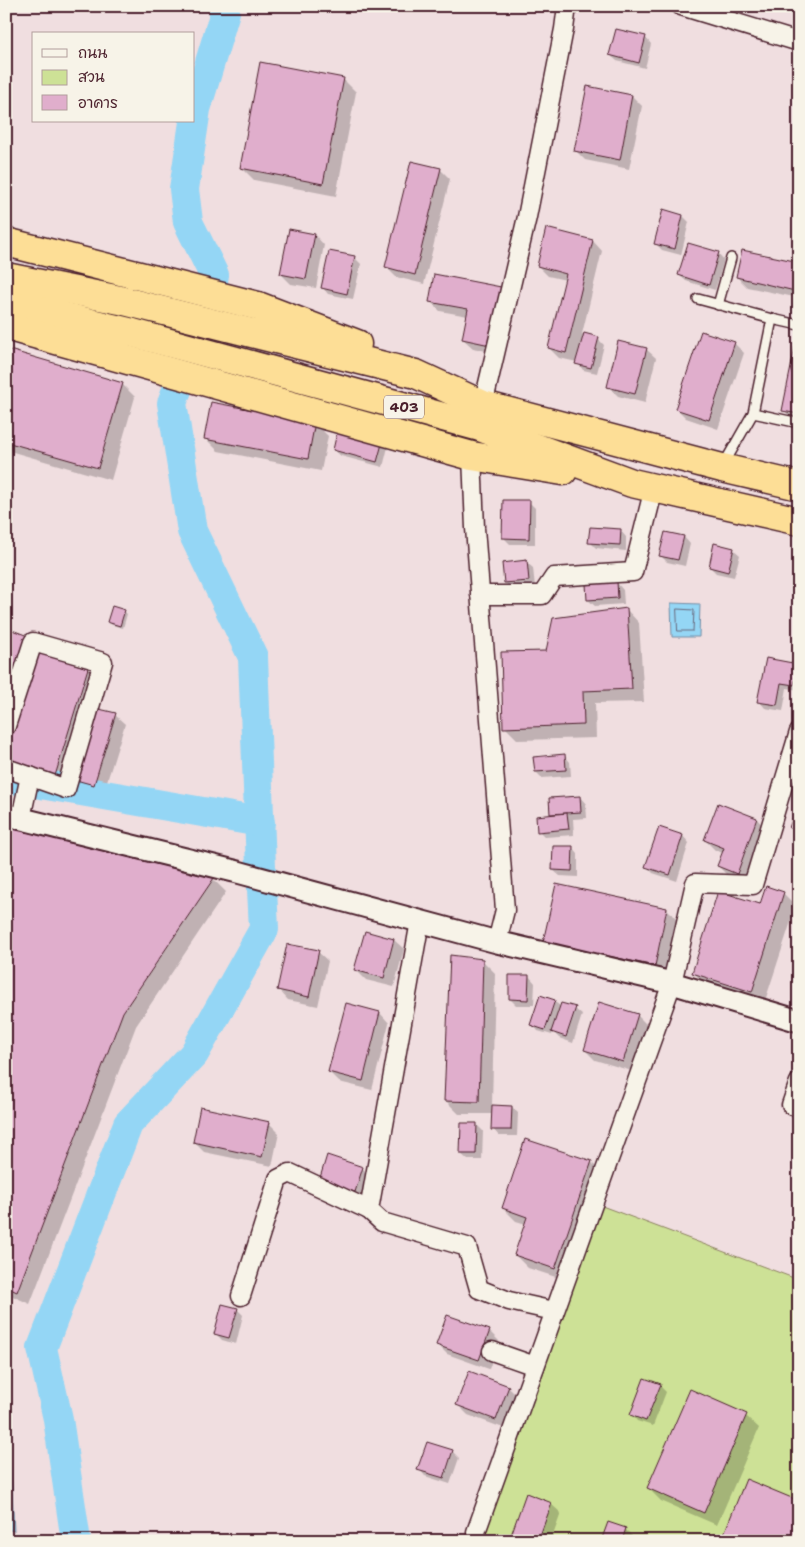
<svg xmlns="http://www.w3.org/2000/svg" width="805" height="1547" viewBox="0 0 805 1547" font-family="'Shantell Sans','Playpen Sans Thai',sans-serif">
<rect width="100%" height="100%" fill="#f0dee0"/>
<filter id="ink" filterUnits="userSpaceOnUse"><feTurbulence type="fractalNoise" baseFrequency=".02" numOctaves="2"/><feDisplacementMap in="SourceGraphic" scale="10" xChannelSelector="R" yChannelSelector="G"/><feConvolveMatrix kernelMatrix="1 2 1 2 8 2 1 2 1" color-interpolation-filters="sRGB"/></filter>
<g filter="url(#ink)">
<polygon fill="#cde196" stroke="#8c8060" points="594,1203 799,1280 799,1541 478,1541"/>
<g fill="#94d6f5" stroke="#768da4">
<polygon points="671,603 700,604 699,637 672,637"/>
<polygon points="6,1428 9,1429 14,1531 6,1529"/>
</g>
<g fill="#0003">
<polygon points="645,37 651,44 645,68 617,61 610,55"/>
<polygon points="343,79 356,92 336,196 254,180 241,167"/>
<polygon points="588,88 632,96 642,106 629,169 585,160 575,150"/>
<polygon points="440,169 450,179 424,284 396,277 386,267"/>
<polygon points="683,216 689,222 681,255 662,250 656,244"/>
<polygon points="315,235 324,245 316,288 291,284 281,274"/>
<polygon points="593,241 602,251 582,334 598,339 604,345 597,373 583,370 577,362 559,358 549,348 566,280 548,276 538,266"/>
<polygon points="718,253 724,260 715,290 686,281 679,275"/>
<polygon points="354,257 361,264 353,299 328,294 322,287"/>
<polygon points="799,264 799,298 747,287 737,277"/>
<polygon points="500,288 510,298 499,354 473,348 463,339 468,316 440,311 430,301"/>
<polygon points="734,343 744,353 718,429 686,418 677,409"/>
<polygon points="646,349 656,358 645,403 618,396 608,386"/>
<polygon points="799,349 799,421 793,420 784,410"/>
<polygon points="6,351 122,384 135,397 111,480 6,450"/>
<polygon points="315,423 328,436 321,471 218,451 205,438"/>
<polygon points="382,441 388,447 383,467 341,456 334,450"/>
<polygon points="529,502 535,508 535,544 510,544 504,538"/>
<polygon points="620,530 626,537 626,551 596,548 590,542"/>
<polygon points="684,537 690,544 685,566 667,562 661,556"/>
<polygon points="733,549 740,555 734,577 716,573 710,567"/>
<polygon points="526,562 533,568 535,587 512,589 505,583"/>
<polygon points="617,583 623,590 624,604 595,606 588,600"/>
<polygon points="627,610 639,623 644,702 595,703 596,738 518,740 505,727 547,652"/>
<polygon points="124,611 127,614 123,628 112,625 109,622"/>
<polygon points="797,665 799,667 799,690 787,688 783,711 765,708 759,701"/>
<polygon points="88,669 101,682 68,788 18,773"/>
<polygon points="115,715 125,724 103,794 87,790 77,780"/>
<polygon points="564,755 570,762 571,776 542,778 536,772"/>
<polygon points="580,797 586,804 587,818 573,819 574,835 545,837 539,831 551,816 550,799"/>
<polygon points="799,804 799,834 790,827"/>
<polygon points="718,805 757,819 766,829 747,883 728,876 718,866 723,853 715,850 705,840"/>
<polygon points="6,828 213,879 226,892 136,1026 30,1304 6,1293"/>
<polygon points="659,829 683,836 689,843 677,881 653,873 647,867"/>
<polygon points="572,847 578,854 578,877 560,876 553,870"/>
<polygon points="557,885 667,909 680,922 667,978 557,955 544,942"/>
<polygon points="783,893 796,906 764,1004 706,985 693,972"/>
<polygon points="365,932 394,940 404,949 394,987 366,980 356,970"/>
<polygon points="318,952 328,961 318,1006 288,1000 279,990"/>
<polygon points="482,960 495,973 492,1106 512,1107 518,1113 517,1136 499,1136 493,1129 493,1114 459,1114 446,1101"/>
<polygon points="529,976 535,983 534,1005 516,1005 510,999"/>
<polygon points="554,1001 561,1007 575,1009 582,1015 573,1043 559,1038 553,1032 552,1035 538,1031 532,1024"/>
<polygon points="380,1013 389,1023 372,1090 339,1082 329,1072"/>
<polygon points="637,1015 647,1025 632,1071 595,1060 585,1050"/>
<polygon points="269,1123 279,1133 272,1166 204,1152 194,1142"/>
<polygon points="476,1124 483,1131 482,1160 468,1160 461,1154"/>
<polygon points="591,1162 604,1175 568,1281 528,1268 515,1255 526,1224 516,1221 503,1208"/>
<polygon points="362,1168 368,1174 361,1198 326,1187"/>
<polygon points="237,1309 243,1315 236,1344 222,1340 216,1334"/>
<polygon points="489,1331 499,1341 489,1369 447,1354 437,1344"/>
<polygon points="660,1386 666,1392 653,1426 637,1421 631,1414"/>
<polygon points="508,1387 518,1397 506,1429 468,1415 458,1405"/>
<polygon points="746,1416 759,1428 717,1525 661,1501 648,1488"/>
<polygon points="452,1451 459,1458 450,1484 425,1476 419,1469"/>
<polygon points="799,1503 799,1541 722,1541"/>
<polygon points="551,1504 561,1513 551,1541 514,1541 511,1538"/>
<polygon points="625,1529 632,1536 630,1541 603,1541"/>
</g>
<g fill="none" stroke-linecap="round" stroke-linejoin="round">
<g stroke="#68687c" stroke-width="1">
<polygon points="677,609 694,610 693,631 678,631"/>
<polyline points="6,1474 9,1522 6,1524"/>
</g>
<g stroke="#94d6f5" stroke-width="30">
<polyline points="208,309 214,275 188,222 184,189 196,109 225,12 223,6"/>
<polyline points="189,358 172,403 192,531 253,657 261,867"/>
<polyline points="6,778 260,822"/>
<polyline points="76,1541 58,1419 42,1348 128,1124 194,1054 264,929 262,889"/>
</g>
</g>
<g fill="#e0aecc" stroke="#4a1f2b">
<polygon points="616,29 646,36 639,63 609,55"/>
<polygon points="260,62 344,78 323,184 240,168"/>
<polygon points="587,86 632,95 620,160 574,151"/>
<polygon points="411,161 441,168 415,275 385,267"/>
<polygon points="663,209 683,215 675,249 654,244"/>
<polygon points="546,228 593,240 566,353 548,348 566,274 537,266"/>
<polygon points="289,229 315,234 306,279 280,274"/>
<polygon points="688,243 719,252 709,285 678,275"/>
<polygon points="742,250 799,262 799,292 736,277"/>
<polygon points="329,251 355,256 347,294 321,288"/>
<polygon points="434,274 501,287 490,345 462,339 468,309 429,302"/>
<polygon points="701,331 735,342 709,420 675,409"/>
<polygon points="584,333 599,337 591,368 575,364"/>
<polygon points="618,341 647,348 635,394 607,387"/>
<polygon points="795,347 799,348 799,414 782,411"/>
<polygon points="6,349 123,383 98,468 6,442"/>
<polygon points="211,402 315,422 308,459 204,439"/>
<polygon points="338,428 383,440 377,462 333,450"/>
<polygon points="503,500 530,500 529,539 502,538"/>
<polygon points="590,527 621,529 620,545 588,543"/>
<polygon points="665,532 684,536 678,560 659,556"/>
<polygon points="714,543 734,548 728,572 709,567"/>
<polygon points="527,560 529,581 504,583 502,563"/>
<polygon points="617,582 618,598 587,600 586,584"/>
<polygon points="112,606 125,610 120,626 107,622"/>
<polygon points="627,608 632,689 583,691 584,725 503,728 501,652 546,651 553,618"/>
<polygon points="12,630 28,636 6,704 6,647"/>
<polygon points="37,652 88,668 55,776 6,761 6,753"/>
<polygon points="766,658 798,664 794,685 781,683 777,705 757,702"/>
<polygon points="99,709 116,713 94,785 76,780"/>
<polygon points="565,754 566,770 535,772 533,757"/>
<polygon points="580,796 581,812 550,814 549,798"/>
<polygon points="799,800 799,831 789,828"/>
<polygon points="718,803 757,818 737,874 717,866 724,848 704,840"/>
<polygon points="567,813 569,829 537,832 536,816"/>
<polygon points="6,827 214,878 123,1012 17,1292 6,1287"/>
<polygon points="659,827 683,835 670,875 645,867"/>
<polygon points="553,846 573,846 572,871 552,870"/>
<polygon points="556,884 667,908 655,966 543,942"/>
<polygon points="766,886 784,892 752,992 692,973 718,891 760,904"/>
<polygon points="365,931 394,939 384,978 354,970"/>
<polygon points="287,944 319,950 309,997 277,990"/>
<polygon points="450,955 483,959 479,1102 444,1101"/>
<polygon points="509,975 529,975 528,1000 509,999"/>
<polygon points="540,995 555,1000 545,1030 530,1025"/>
<polygon points="599,1002 638,1014 623,1062 584,1050"/>
<polygon points="346,1003 380,1012 363,1081 328,1072"/>
<polygon points="561,1003 576,1007 566,1037 551,1032"/>
<polygon points="492,1105 512,1106 511,1130 491,1130"/>
<polygon points="200,1107 270,1122 262,1157 193,1142"/>
<polygon points="461,1123 477,1123 476,1154 460,1154"/>
<polygon points="525,1139 592,1161 555,1269 514,1255 527,1217 502,1208"/>
<polygon points="327,1155 363,1167 355,1192 319,1181"/>
<polygon points="222,1304 238,1308 229,1338 214,1334"/>
<polygon points="447,1315 490,1330 479,1360 436,1345"/>
<polygon points="469,1371 509,1386 496,1420 456,1405"/>
<polygon points="644,1378 661,1384 646,1421 630,1415"/>
<polygon points="690,1389 747,1414 704,1513 647,1488"/>
<polygon points="427,1442 453,1450 444,1478 417,1470"/>
<polygon points="746,1479 799,1501 799,1525 792,1541 721,1541"/>
<polygon points="526,1493 552,1503 538,1541 516,1541 510,1538"/>
<polygon points="608,1522 626,1528 622,1541 601,1541"/>
</g>
<g fill="none" stroke-linecap="round" stroke-linejoin="round">
<defs>
<g id="service">
<polyline points="698,299 772,319"/>
<polyline points="718,305 731,258"/>
<polyline points="753,413 799,423"/>
<polyline points="724,464 753,413 772,319 799,325"/>
</g>
<g id="minor">
<polyline points="681,6 799,42"/>
<polyline points="483,405 527,217 564,29 567,6"/>
<polyline points="472,456 475,528 505,910 497,942"/>
<polyline points="480,595 542,595 554,577 633,572 654,488"/>
<polyline points="6,726 33,642 103,662 66,789 6,768"/>
<polyline points="21,818 30,776"/>
<polyline points="420,921 369,1210 382,1222 467,1247 479,1289 509,1301 554,1311"/>
<polyline points="799,1082 791,1105 799,1107"/>
<polyline points="241,1296 278,1179 290,1173 369,1210"/>
<polyline points="492,1351 535,1366"/>
<polyline points="478,1541 476,1532 672,983 695,883 753,885 799,732"/>
</g>
<polyline id="tertiary" points="6,815 234,871 497,942 672,983 799,1021"/>
<g id="trunk">
<polyline points="6,242 258,306 357,344"/>
<polyline points="6,277 120,300 416,374 483,405 722,468 799,486"/>
<polyline points="6,303 133,333 480,427 632,483 799,521"/>
<polyline points="6,326 472,456 563,471"/>
</g>
</defs>
<use href="#service" stroke="#4a1f2b" stroke-width="12"/>
<use href="#minor" stroke="#4a1f2b" stroke-width="21"/>
<use href="#tertiary" stroke="#4a1f2b" stroke-width="25"/>
<use href="#trunk" stroke="#4a1f2b" stroke-width="31"/>
<use href="#service" stroke="#f7f3e8" stroke-width="9"/>
<use href="#minor" stroke="#f7f3e8" stroke-width="18"/>
<use href="#tertiary" stroke="#f7f3e8" stroke-width="21"/>
<use href="#trunk" stroke="#fdde96" stroke-width="28"/>
</g>
</g>
<g text-anchor="middle" dominant-baseline="central" stroke-width="4.5" stroke-linejoin="round" paint-order="stroke">
<rect fill="#f7f3e8" stroke="#7e5f64" stroke-width="1" x="384" y="395.5" width="40" height="23" rx="4"/>
<g font-size="14" font-weight="bold" fill="#4a1f2b">
<text x="404" y="407">403</text>
</g>
</g>
<rect width="805" height="1547" fill="none" stroke="#f7f3e8" stroke-width="25"/>
<rect x="12" y="12" width="780" height="1522" fill="none" stroke="#4a1f2b" stroke-width="2" filter="url(#ink)"/>
<rect x="32" y="32" width="162" height="90" fill="#f7f3e8" stroke="#b29e9c"/>
<rect x="42" y="49" width="25" height="8" fill="#f7f3e8" stroke="#b29e9c"/>
<text x="78" y="58" font-size="15" fill="#4a1f2b">ถนน</text>
<rect x="42" y="70" width="25" height="15" fill="#cde196" stroke="#b29e9c"/>
<text x="78" y="82" font-size="15" fill="#4a1f2b">สวน</text>
<rect x="42" y="95" width="25" height="15" fill="#e0aecc" stroke="#b29e9c"/>
<text x="78" y="108" font-size="15" fill="#4a1f2b">อาคาร</text>
</svg>
